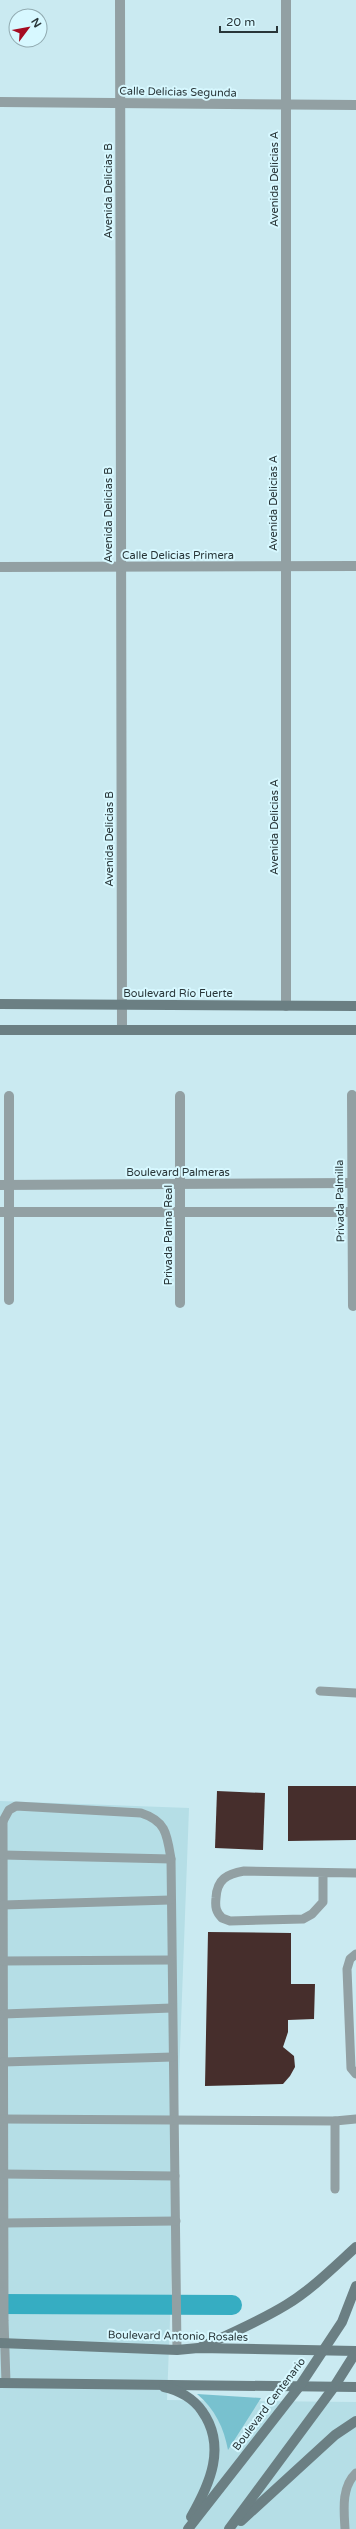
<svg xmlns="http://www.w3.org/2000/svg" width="356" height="2529" viewBox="0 0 356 2529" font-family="'Varela Round',sans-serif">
<rect width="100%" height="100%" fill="#caeaf1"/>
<polygon fill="#b5dee6" points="0,1801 189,1808 167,2400 356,2402 356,2529 0,2529"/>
<path fill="#78c1cf" d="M197,2394L261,2398L228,2450C224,2428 215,2409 197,2394Z"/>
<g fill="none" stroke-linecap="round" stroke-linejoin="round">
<polyline stroke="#36adc2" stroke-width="20" points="0,2304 232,2305"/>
</g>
<g fill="#462e2c">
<polygon points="288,1786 356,1786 356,1840 288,1841"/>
<polygon points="217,1791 265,1793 263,1850 215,1848"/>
<polygon points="208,1932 291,1933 291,1984 315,1984 314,2019 288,2020 288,2032 283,2047 294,2056 295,2067 290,2076 283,2084 205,2086"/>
</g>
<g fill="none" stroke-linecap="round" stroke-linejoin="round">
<g stroke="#92a0a3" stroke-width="9">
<polyline points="320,1691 356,1693"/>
<path d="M3,1821L9,1810L16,1806L141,1813C166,1821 167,1834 171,1859L177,2350"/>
<polyline points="0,1822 3,1821 4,2321 6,2383"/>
<polyline points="3,1855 171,1859"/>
<path d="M323,1873V1902L312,1914L303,1919L230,1921L222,1918C216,1912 215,1907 216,1898C217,1879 227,1874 244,1871L356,1873"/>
<polyline points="3,1905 170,1900"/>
<polyline points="356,1954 350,1959 347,1969 351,2068 356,2074"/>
<polyline points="3,1961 171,1960"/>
<polyline points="3,2014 172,2008"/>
<polyline points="3,2062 173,2057"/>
<polyline points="3,2119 335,2121 356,2119"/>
<polyline points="335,2121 335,2189"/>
<polyline points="3,2174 175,2176"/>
<polyline points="4,2223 176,2221"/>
<path d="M345,2529C344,2511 341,2487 356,2473"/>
</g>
<g stroke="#92a0a3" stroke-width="10">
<polyline points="120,0 122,1030"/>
<polyline points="0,102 356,105"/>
<polyline points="0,567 356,566"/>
<polyline points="286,1006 286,0"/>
<polyline points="352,1095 353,1306"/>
<polyline points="180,1096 180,1303"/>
<polyline points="0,1185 356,1183"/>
<polyline points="0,1212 356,1212"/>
<polyline points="9,1300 9,1096"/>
</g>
<g stroke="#6b7f83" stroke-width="10">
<polyline points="0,1004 356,1006"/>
<polyline points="0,1030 356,1030"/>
<polyline points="0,2343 177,2350 198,2348 356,2351"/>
<path d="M201,2347C230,2334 258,2322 286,2305C311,2290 334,2267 356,2247"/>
<polyline points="0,2383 356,2387"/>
<path d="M164,2387C179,2390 194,2399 202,2411C227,2446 210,2484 191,2517"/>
<polyline points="241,2521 335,2435 356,2421"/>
<polyline points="188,2529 299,2387 342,2322 356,2286"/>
<polyline points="229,2529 334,2387 356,2352"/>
</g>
</g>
<g text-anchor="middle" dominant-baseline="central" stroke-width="4" stroke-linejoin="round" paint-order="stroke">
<g font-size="11" fill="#293639" stroke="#d7f8ff">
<text transform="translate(178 92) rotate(1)">Calle Delicias Segunda</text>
<text transform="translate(274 179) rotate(-90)">Avenida Delicias A</text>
<text transform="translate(108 191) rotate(-90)">Avenida Delicias B</text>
<text transform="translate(273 503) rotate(-90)">Avenida Delicias A</text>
<text transform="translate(108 515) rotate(-90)">Avenida Delicias B</text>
<text x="178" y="555">Calle Delicias Primera</text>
<text transform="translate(274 827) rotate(-90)">Avenida Delicias A</text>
<text transform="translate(109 839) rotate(-90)">Avenida Delicias B</text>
<text x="178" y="993">Boulevard Río Fuerte</text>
<text x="178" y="1172">Boulevard Palmeras</text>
<text transform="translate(340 1201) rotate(-91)">Privada Palmilla</text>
<text transform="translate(168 1235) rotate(-90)">Privada Palma Real</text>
<text transform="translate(178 2336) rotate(1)">Boulevard Antonio Rosales</text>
<text transform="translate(269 2404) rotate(-53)">Boulevard Centenario</text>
</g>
</g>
<g transform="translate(28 28) rotate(58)"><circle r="19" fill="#d7f8ff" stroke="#91aab0"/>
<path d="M0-3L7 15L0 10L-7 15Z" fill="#a50b21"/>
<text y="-6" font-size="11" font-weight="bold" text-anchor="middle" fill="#293639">N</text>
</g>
<path d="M220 26v6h57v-6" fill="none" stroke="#293639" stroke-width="2"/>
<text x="226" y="26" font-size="12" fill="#293639" stroke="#d7f8ff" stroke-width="3" paint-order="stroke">20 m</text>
</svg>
